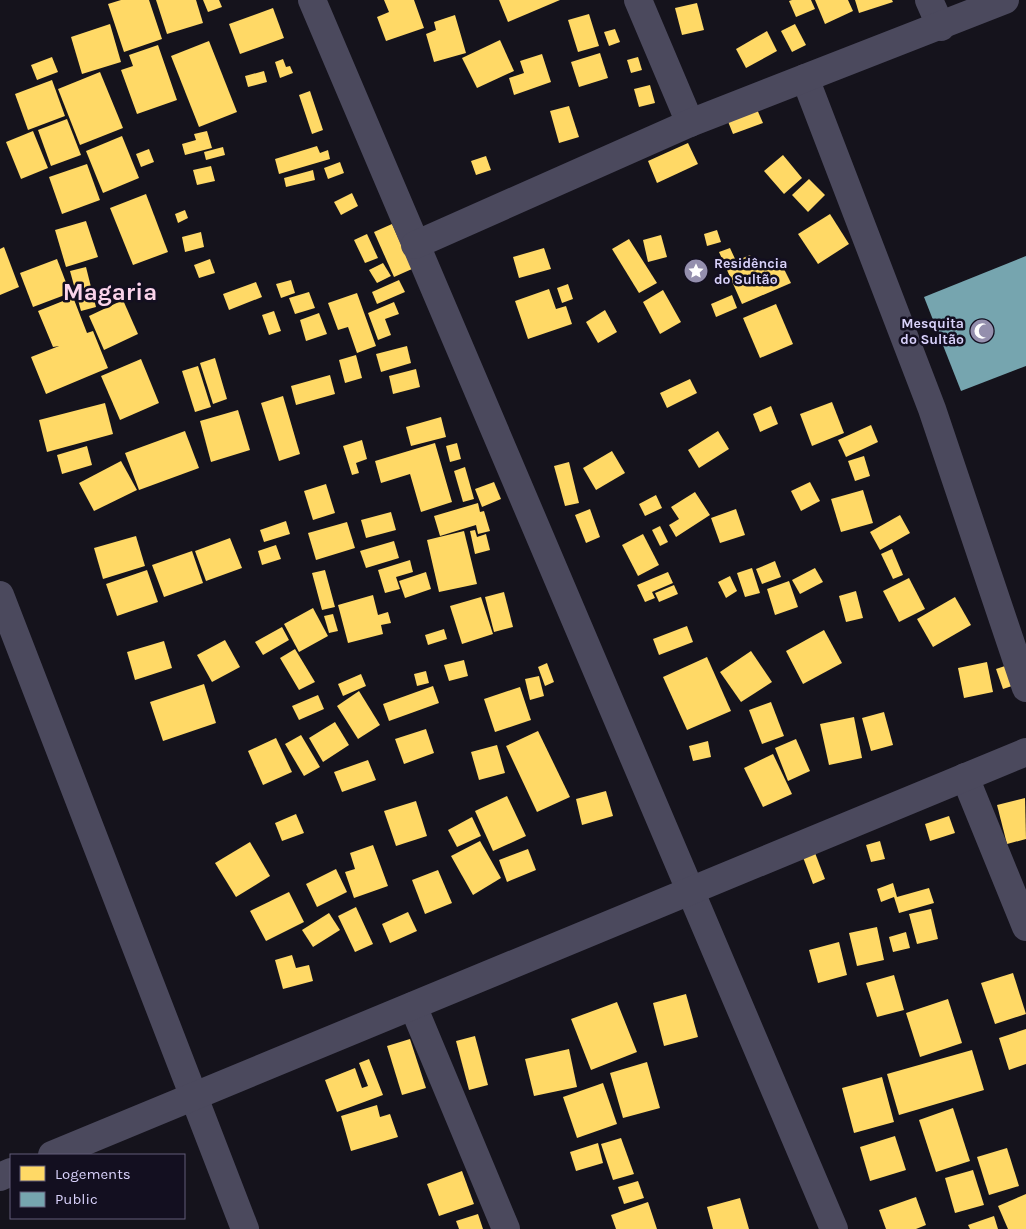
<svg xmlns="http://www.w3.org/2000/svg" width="1026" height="1229" viewBox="0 0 1026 1229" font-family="Karla,sans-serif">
<rect width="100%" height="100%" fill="#15131c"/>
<g fill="#ffd966">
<polygon points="121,0 149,0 162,39 124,52 108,4"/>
<polygon points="156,0 196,0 203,23 167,34"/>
<polygon points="203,0 219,0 222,7 208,12"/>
<polygon points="384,0 414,0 424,28 386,41 377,17 389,12"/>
<polygon points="499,0 560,0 508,22"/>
<polygon points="792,0 811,0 815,9 796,17 789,1"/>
<polygon points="815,0 848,0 853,11 825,24"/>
<polygon points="855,0 892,0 893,2 859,13"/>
<polygon points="697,3 704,30 682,35 675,8"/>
<polygon points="273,8 284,38 240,54 229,24"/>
<polygon points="589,14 599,46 578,52 568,20"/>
<polygon points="455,15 466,53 434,62 426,34 436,30 434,22"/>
<polygon points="110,24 121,62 82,74 71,37"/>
<polygon points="795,24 806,45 792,52 781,31"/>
<polygon points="615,29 620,42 609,46 604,32"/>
<polygon points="767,31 777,51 746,68 736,49"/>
<polygon points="500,40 514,71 477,88 462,58"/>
<polygon points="209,41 237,112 199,127 171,56"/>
<polygon points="158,45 177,100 137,114 121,70 133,66 129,55"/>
<polygon points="600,53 608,78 579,87 571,62"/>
<polygon points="542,54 551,82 514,95 509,78 524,73 520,61"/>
<polygon points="52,57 58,72 37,80 31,65"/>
<polygon points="638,57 642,70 631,73 627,60"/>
<polygon points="283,59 286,67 290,66 293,73 280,78 275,62"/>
<polygon points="264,71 267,82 248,87 245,76"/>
<polygon points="100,72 123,128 80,145 58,89"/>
<polygon points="52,80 65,116 28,130 15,94"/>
<polygon points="650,85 655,103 639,107 634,89"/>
<polygon points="310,91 323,130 312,134 299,95"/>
<polygon points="569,106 579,137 559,143 550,111"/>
<polygon points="756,107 763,123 733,134 727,119"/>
<polygon points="67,119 81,155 51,166 38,130"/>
<polygon points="33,131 48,168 21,179 6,142"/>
<polygon points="207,131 212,148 185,155 182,144 196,140 194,134"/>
<polygon points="122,136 139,178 103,193 86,151"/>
<polygon points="688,143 698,164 657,183 648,161"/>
<polygon points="317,146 320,153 328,150 330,159 279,174 275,159"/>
<polygon points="223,147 225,155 206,160 204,152"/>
<polygon points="149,149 154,162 141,167 136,154"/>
<polygon points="783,155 802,178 784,194 764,171"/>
<polygon points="486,156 491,170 476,175 471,161"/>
<polygon points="340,162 344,173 328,179 324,168"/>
<polygon points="87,164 100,200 62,214 49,177"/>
<polygon points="211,166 215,181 197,185 193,170"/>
<polygon points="313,170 315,180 286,187 284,178"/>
<polygon points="809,179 825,195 808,212 792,195"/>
<polygon points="352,193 358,206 341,215 334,202"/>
<polygon points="146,194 168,252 133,265 110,208"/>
<polygon points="185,210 188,218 178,223 175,214"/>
<polygon points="830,214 849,244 818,264 798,234"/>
<polygon points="86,221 98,257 66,267 55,230"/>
<polygon points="392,224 412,269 394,277 374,232"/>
<polygon points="717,230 721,242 707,246 704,234"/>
<polygon points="201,232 204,247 185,252 182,237"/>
<polygon points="367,234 378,258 365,263 354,240"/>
<polygon points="661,235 667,257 648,262 643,240"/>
<polygon points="629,239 657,283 639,293 612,249"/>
<polygon points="4,247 19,287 0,295 0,249"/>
<polygon points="544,248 551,269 519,278 513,257"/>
<polygon points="730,248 736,261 750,255 756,269 779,259 791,283 742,304 719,252"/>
<polygon points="57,259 70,293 33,307 20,273"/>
<polygon points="210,259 215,273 199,278 194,265"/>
<polygon points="383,263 391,276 377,283 369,270"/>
<polygon points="86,267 96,307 81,311 70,271"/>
<polygon points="291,280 295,293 281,298 276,284"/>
<polygon points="399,280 405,292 377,304 372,292"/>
<polygon points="256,282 262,297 229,310 223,294"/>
<polygon points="568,284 573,299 562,303 557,288"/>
<polygon points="549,289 556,309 566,306 572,324 528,339 515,301"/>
<polygon points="663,290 681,322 660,334 643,302"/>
<polygon points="309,292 315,308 295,314 289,298"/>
<polygon points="357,293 376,346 357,353 348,327 338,330 328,303"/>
<polygon points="732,295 737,308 716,317 711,304"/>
<polygon points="73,297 87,333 93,331 108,368 46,394 31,357 59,346 53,347 38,311"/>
<polygon points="123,300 138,334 104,350 89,316"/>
<polygon points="394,302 399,314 385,319 391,335 378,340 368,313"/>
<polygon points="776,304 793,344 760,358 743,318"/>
<polygon points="605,310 617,332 598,343 586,322"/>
<polygon points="274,311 281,331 269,335 262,315"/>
<polygon points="319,313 327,334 306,341 300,320"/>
<polygon points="407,346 411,363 381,372 376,354"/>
<polygon points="356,355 362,378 345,383 339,360"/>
<polygon points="215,358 227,399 213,404 200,363"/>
<polygon points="141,359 159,403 120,420 101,376"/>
<polygon points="198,366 211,407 195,412 182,371"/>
<polygon points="416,369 420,387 393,394 389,376"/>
<polygon points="330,375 335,394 296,405 291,386"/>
<polygon points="690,379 697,393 667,408 660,393"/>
<polygon points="283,396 300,454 279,461 261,403"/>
<polygon points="832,402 844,433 812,446 800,414"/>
<polygon points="105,403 113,434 47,452 39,420"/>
<polygon points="771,406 778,424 760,432 753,414"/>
<polygon points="238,410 250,450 211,462 200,421"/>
<polygon points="441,417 446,437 411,446 406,427"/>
<polygon points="871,425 878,442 846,457 838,440"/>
<polygon points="185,431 199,468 139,490 125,453"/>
<polygon points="718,431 729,449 699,468 688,450"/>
<polygon points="362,440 367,459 356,463 359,473 352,475 343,446"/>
<polygon points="435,443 452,502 421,512 410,474 381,483 375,461"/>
<polygon points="457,443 461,459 450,462 446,446"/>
<polygon points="87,446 92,465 62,474 57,455"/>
<polygon points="612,451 625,473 596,490 583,468"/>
<polygon points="864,456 870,476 855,481 848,461"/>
<polygon points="121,461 137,490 94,511 79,483"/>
<polygon points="569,462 579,503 565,506 554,466"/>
<polygon points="465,467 474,499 463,502 454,471"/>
<polygon points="494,482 501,499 482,507 475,489"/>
<polygon points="810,482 820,501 801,511 791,491"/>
<polygon points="326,484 335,513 313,520 304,491"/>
<polygon points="863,490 873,523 841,532 831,499"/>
<polygon points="695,492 710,515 676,537 669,525 679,519 671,507"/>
<polygon points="656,495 662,508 645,516 639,504"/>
<polygon points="478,503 480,512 484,511 490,531 478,534 476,525 440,536 434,516"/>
<polygon points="590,509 600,537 586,543 575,515"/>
<polygon points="736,509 745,535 720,543 711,518"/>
<polygon points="391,512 396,530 366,538 361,520"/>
<polygon points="900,515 910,533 880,550 870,532"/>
<polygon points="286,521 290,534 264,542 260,530"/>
<polygon points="347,522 355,548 316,560 308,533"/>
<polygon points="660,526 668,542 660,546 652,530"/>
<polygon points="475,530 477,537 486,534 490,550 475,554 470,531"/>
<polygon points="464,531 477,584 439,592 427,540"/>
<polygon points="643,534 659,565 638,576 622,545"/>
<polygon points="136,536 145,566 103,579 94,548"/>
<polygon points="230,538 242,568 206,581 195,551"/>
<polygon points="394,541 399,558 366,568 360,551"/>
<polygon points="276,545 281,559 262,565 258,551"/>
<polygon points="892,549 903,575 893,579 881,554"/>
<polygon points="192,551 203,583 164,597 152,565"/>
<polygon points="410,560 413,572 396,577 400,589 385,593 378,570"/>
<polygon points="775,561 781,577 762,584 756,569"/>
<polygon points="752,568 760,593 745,597 737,573"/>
<polygon points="815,568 823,582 800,594 792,580"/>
<polygon points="147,570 158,602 117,616 106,584"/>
<polygon points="325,570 335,607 322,610 312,573"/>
<polygon points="426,572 431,589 405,598 399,581"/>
<polygon points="668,572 673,583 652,592 655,598 645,602 637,585"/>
<polygon points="730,576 737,591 726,598 718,582"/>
<polygon points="909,578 925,609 899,622 883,591"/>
<polygon points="789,581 798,607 775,615 767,589"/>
<polygon points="674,585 678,594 659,602 655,593"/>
<polygon points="856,591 863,618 846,622 839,596"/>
<polygon points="504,592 513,627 494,632 485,597"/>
<polygon points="373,595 378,615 388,612 391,623 381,625 383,634 348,643 338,605"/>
<polygon points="481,597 493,634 462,644 450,606"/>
<polygon points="955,597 971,625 933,647 917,619"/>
<polygon points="313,608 328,636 299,652 284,624"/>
<polygon points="333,614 338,631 329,633 324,616"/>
<polygon points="687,626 693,642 659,655 653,639"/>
<polygon points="282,627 289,640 263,655 255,642"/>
<polygon points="444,629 447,639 428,645 425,635"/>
<polygon points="824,630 842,663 803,684 786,651"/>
<polygon points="225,640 240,667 212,682 197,655"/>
<polygon points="164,641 172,668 135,680 127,652"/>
<polygon points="295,649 315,682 299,690 280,658"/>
<polygon points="751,651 772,682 741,702 720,672"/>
<polygon points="707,657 731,711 687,730 663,677"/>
<polygon points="464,660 468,676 449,681 444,665"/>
<polygon points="987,662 993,692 964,698 958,668"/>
<polygon points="547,663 554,682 545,686 538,667"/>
<polygon points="1011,664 1018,684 1003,689 996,669"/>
<polygon points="426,671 429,683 417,686 414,674"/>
<polygon points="361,674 366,686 343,696 338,684"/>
<polygon points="539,676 544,696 530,700 525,679"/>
<polygon points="204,684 216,723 163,741 150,702"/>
<polygon points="433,686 439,703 389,721 383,704"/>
<polygon points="520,687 531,720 495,732 484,699"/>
<polygon points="359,691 380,725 358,739 337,706"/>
<polygon points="318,695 324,709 299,720 292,706"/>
<polygon points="771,702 784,736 762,744 749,710"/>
<polygon points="884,712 893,745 871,751 862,718"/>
<polygon points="854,717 862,758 829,765 820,724"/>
<polygon points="335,722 349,745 323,762 309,738"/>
<polygon points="426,729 434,753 404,764 395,739"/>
<polygon points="538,731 570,797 537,812 506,746"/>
<polygon points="301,735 320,767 304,776 285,744"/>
<polygon points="276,738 292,772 263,785 248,751"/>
<polygon points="796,739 810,771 788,781 775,748"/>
<polygon points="708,741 711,757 693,761 689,746"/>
<polygon points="497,745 505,773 479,780 471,752"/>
<polygon points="773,754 792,794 763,807 744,768"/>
<polygon points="368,760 376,780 342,792 334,772"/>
<polygon points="606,791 613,816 582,825 576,799"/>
<polygon points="507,796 526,836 493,851 475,811"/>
<polygon points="1025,798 1026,839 1007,844 997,805"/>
<polygon points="416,801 427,836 396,846 384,811"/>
<polygon points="296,814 304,833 282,841 275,823"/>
<polygon points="949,816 955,833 930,841 925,824"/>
<polygon points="472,817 481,836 457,847 448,830"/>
<polygon points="480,841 501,878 473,895 451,856"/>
<polygon points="880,841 885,859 871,862 866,845"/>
<polygon points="250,842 270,876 236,897 215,863"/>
<polygon points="373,845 388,886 354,898 345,872 355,869 350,853"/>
<polygon points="812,845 825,879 813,884 800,849"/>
<polygon points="528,849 536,870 507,882 499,860"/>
<polygon points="336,869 347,892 317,907 306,884"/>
<polygon points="438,870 452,903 425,914 412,880"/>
<polygon points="893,883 897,897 929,888 934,903 899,913 894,897 881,902 877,889"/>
<polygon points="289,892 304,922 266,941 250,911"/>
<polygon points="356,907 373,944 355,952 338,916"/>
<polygon points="931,909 938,939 917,944 909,914"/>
<polygon points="408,912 417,931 390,943 382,924"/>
<polygon points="329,913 340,930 313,947 302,930"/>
<polygon points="877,927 884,960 857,966 849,933"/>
<polygon points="906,932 910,948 893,952 889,937"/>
<polygon points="839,942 847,975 818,983 809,950"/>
<polygon points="292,955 296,968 309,965 313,981 283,989 275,960"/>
<polygon points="1013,973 1026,1014 995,1024 981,983"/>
<polygon points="894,975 904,1010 877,1017 866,983"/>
<polygon points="686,994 698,1037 664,1046 653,1003"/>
<polygon points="948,999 962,1043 920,1057 906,1013"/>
<polygon points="617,1002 637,1052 591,1070 571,1019"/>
<polygon points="1026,1029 1026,1064 1009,1070 999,1038"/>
<polygon points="475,1036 488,1085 469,1090 456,1041"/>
<polygon points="410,1039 426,1088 402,1095 387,1046"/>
<polygon points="569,1049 577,1087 534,1096 525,1059"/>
<polygon points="972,1050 984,1090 899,1115 887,1074"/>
<polygon points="369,1059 383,1095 337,1112 325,1080 355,1068 362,1088 368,1086 359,1063"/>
<polygon points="647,1062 660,1108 623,1118 610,1073"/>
<polygon points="882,1077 894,1122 854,1133 842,1088"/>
<polygon points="603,1083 617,1124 577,1138 563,1097"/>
<polygon points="377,1105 380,1117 390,1114 398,1137 351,1151 341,1116"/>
<polygon points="953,1108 970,1161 936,1172 919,1120"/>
<polygon points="895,1136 906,1170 870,1181 860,1147"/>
<polygon points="621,1138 634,1174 613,1180 601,1144"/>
<polygon points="598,1143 603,1163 576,1171 570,1152"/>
<polygon points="1007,1148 1019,1186 989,1195 977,1157"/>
<polygon points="973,1170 984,1205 955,1213 945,1178"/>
<polygon points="462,1171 474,1204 439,1216 427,1184"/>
<polygon points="638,1181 644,1198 624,1204 618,1187"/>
<polygon points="1026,1194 1026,1229 1008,1229 998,1206"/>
<polygon points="916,1197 926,1225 916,1229 886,1229 879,1210"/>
<polygon points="740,1198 749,1229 713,1229 707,1207"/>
<polygon points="648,1202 657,1229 616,1229 611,1215"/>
<polygon points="478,1214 483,1229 459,1229 456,1221"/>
<polygon points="994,1216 998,1229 970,1229 968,1225"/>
</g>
<polygon fill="#76a5af" points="1026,256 1026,366 961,391 924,297"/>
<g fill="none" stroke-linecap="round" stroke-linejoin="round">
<g stroke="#4b495d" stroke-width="28">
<polyline points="312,0 834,1229"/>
<polyline points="638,0 690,123"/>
<polyline points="929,0 941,27"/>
<polyline points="805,78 932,409 1026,688"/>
<polyline points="415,245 690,123 1005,0"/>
<polyline points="0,595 245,1229"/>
<polyline points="965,777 1026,927"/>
<polyline points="413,1006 506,1229"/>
<polyline points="52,1155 1026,752"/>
<polyline points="0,1177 11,1172"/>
</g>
</g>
<defs>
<symbol id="sight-disc" viewBox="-11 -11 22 22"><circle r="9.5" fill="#948fad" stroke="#130f20"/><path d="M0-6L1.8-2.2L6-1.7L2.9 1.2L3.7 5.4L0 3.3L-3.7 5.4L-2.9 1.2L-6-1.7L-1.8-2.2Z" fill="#fff"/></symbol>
<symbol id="mosque-disc" viewBox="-11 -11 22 22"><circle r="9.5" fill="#948fad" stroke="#130f20"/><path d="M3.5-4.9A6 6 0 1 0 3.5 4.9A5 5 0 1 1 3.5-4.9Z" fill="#fff"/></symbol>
</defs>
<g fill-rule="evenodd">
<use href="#sight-disc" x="682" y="257" width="28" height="28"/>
<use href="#mosque-disc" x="968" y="317" width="28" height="28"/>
</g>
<g text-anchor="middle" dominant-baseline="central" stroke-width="5" stroke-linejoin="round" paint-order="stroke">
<g font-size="14" font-weight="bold" fill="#d9d2fb" stroke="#130f20" text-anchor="start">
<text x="714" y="263">Residência<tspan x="714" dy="16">do Sultão</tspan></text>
<text x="964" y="323" text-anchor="end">Mesquita<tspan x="964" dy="16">do Sultão</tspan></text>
</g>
<g font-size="24" font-weight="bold" fill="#fbd4eb" stroke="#130f20">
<text x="110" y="292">Magaria</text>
</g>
</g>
<rect x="10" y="1154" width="175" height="65" fill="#130f20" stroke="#625d78"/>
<rect x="20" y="1166" width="25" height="15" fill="#ffd966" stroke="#625d78"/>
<text x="55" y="1179" font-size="15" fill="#d9d2fb">Logements</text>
<rect x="20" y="1192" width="25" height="15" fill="#76a5af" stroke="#625d78"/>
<text x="55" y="1204" font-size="15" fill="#d9d2fb">Public</text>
</svg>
